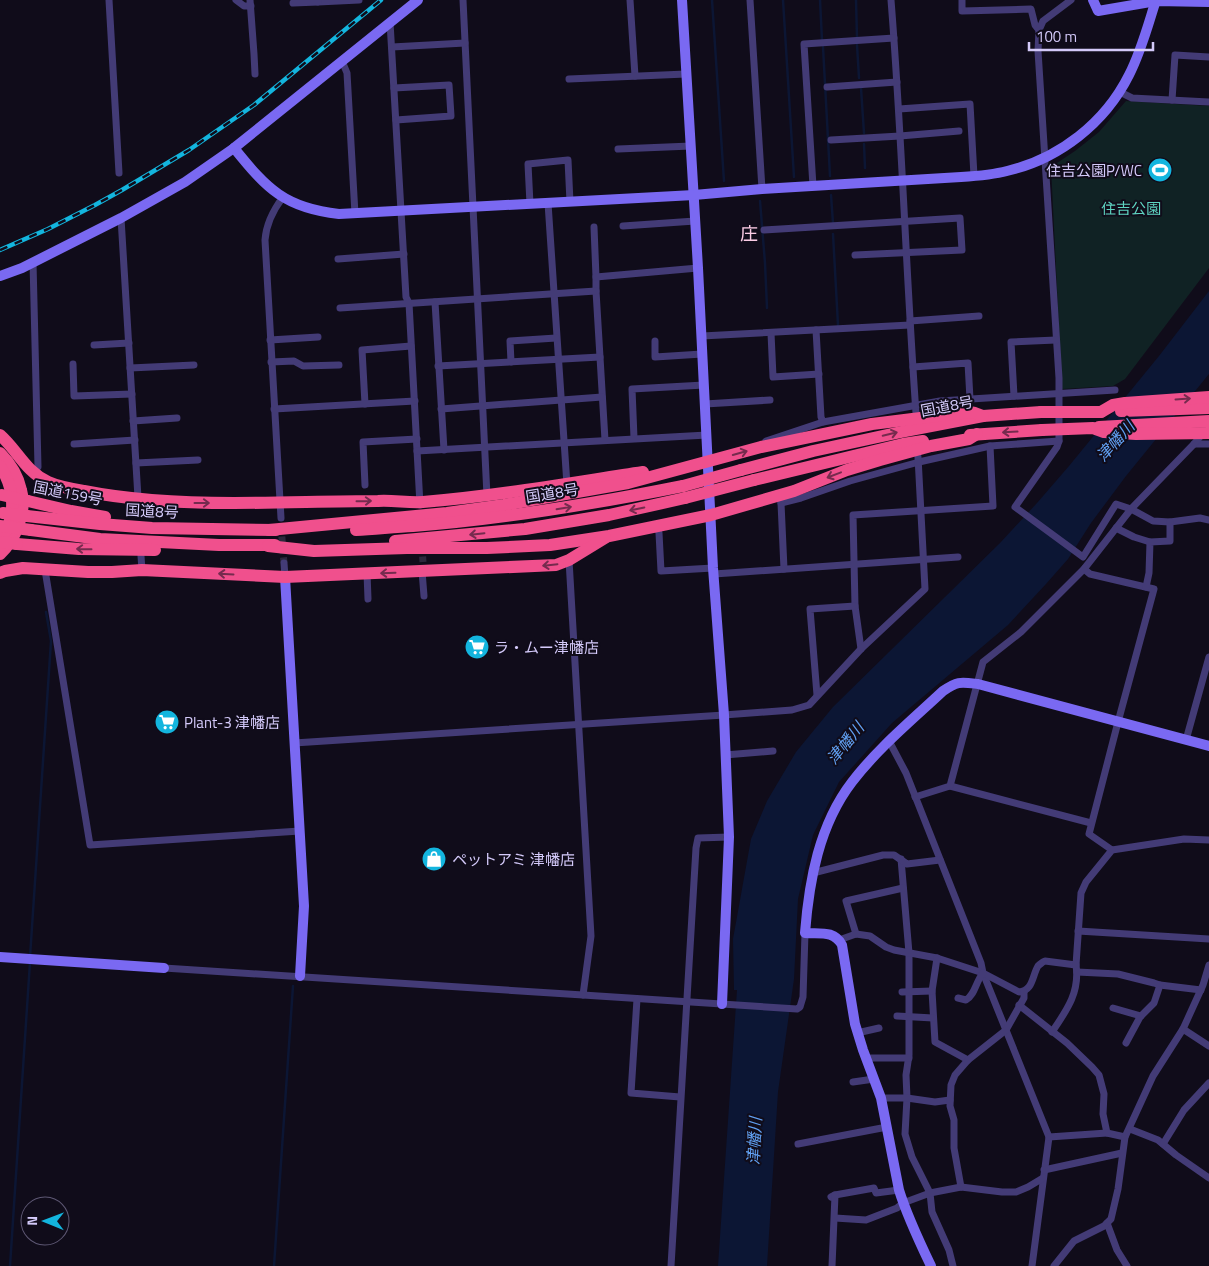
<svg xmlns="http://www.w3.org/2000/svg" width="1209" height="1266" viewBox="0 0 1209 1266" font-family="'Titillium Web','Noto Sans JP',sans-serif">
<rect width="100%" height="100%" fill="#100c1a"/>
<polygon fill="#102224" points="1126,101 1209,106 1209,268 1125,379 1113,386 1062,389 1051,167 1075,151 1099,132"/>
<polygon fill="#0c1634" points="1209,291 1209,374 1126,476 1091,523 1068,559 1046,584 1008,625 892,723 839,782 813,835 798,899 794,979 778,1092 767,1266 718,1266 737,990 734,990 733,939 751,839 767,801 796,752 833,707 1000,543 1037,503 1069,466 1159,356"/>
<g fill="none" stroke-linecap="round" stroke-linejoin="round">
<g stroke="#0c1634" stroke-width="2.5">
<polyline points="712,0 724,181"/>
<polyline points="783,0 794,177"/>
<polyline points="820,0 822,40"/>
<polyline points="856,0 857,38"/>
<polyline points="857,45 859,78"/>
<polyline points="823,47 830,176"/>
<polyline points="861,88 864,133"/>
<polyline points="864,144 865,168"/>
<polyline points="831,195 833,223"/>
<polyline points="760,201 765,263 767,308"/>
<polyline points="833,234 838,325"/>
<polyline points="30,957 51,641 46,612"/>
<polyline points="10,1266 30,962"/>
<polyline points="274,1266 293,986"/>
</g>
<g stroke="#2d283c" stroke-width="7" stroke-dasharray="7 3.5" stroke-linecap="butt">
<polyline points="281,526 284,563"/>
<polyline points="422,546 423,562"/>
</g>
<g stroke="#433b76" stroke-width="7">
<polyline points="109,0 119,173"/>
<polyline points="236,0 244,6 251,6"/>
<polyline points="250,0 254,54 255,74"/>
<polyline points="318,0 318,2 359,0"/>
<polyline points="463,0 487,496"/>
<polyline points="630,0 635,76"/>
<polyline points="750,0 762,189"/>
<path d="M891,0C902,137 906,275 916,413"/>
<polyline points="962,0 962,11 1031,9 1035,25 1039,30"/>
<polyline points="1071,0 1043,21 1039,30 1038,51 1059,378 1059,441 1057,447 1015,507 1083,557 1116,504 1131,509 1153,521 1170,522 1200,518 1209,520"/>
<polyline points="293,3 318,2"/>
<polyline points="390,22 406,297 409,303 420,505"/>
<polyline points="392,47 465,43"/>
<polyline points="342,61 347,73 355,214"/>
<polyline points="569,79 686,74"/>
<polyline points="827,87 897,82"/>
<polyline points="394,88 449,85 451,116 396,120"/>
<polyline points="1120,92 1132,98 1209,102"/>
<polyline points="1172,100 1175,55 1209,57"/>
<polyline points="899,109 970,104 974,176"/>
<polyline points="831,140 900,136 959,131"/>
<polyline points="618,149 691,146"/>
<polyline points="813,186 804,44 894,38"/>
<polyline points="548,203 567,485"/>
<polyline points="530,204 528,164 568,160 570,202"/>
<polyline points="121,218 139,514"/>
<polyline points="623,226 695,221"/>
<polyline points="594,227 596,277 596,291 605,440"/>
<polyline points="764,230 960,218 962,250 855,255"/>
<polyline points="338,259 404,254"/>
<polyline points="596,277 698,268"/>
<polyline points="435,302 444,450"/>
<polyline points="340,308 596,291"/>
<polyline points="910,321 979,316"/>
<polyline points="816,330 821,417 823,422"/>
<polyline points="771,333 773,377 819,374"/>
<polyline points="702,336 910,325"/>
<polyline points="270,340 318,337"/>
<polyline points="655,341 655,357 702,354"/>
<polyline points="94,345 129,343"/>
<polyline points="271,362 294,361 303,366 339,365"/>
<polyline points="511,362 510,341 556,338"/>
<polyline points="73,364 74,396 132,394"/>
<polyline points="438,366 600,357"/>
<polyline points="913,367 968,363 970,399"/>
<polyline points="130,368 194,365"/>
<polyline points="1014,396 1011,342 1056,340"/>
<polyline points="365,404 362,350 411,346"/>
<polyline points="705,404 770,400"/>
<polyline points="274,409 415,401"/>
<polyline points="441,409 602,397"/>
<polyline points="133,421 177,418"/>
<polyline points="634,438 632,389 704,385"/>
<polyline points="766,441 823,422 940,401 1115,390"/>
<polyline points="74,444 135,440"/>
<polyline points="1194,444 1209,444"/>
<polyline points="417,451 707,435"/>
<polyline points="136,463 198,460"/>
<polyline points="33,472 38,467 33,262"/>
<polyline points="365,485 363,442 417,439"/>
<polyline points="780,495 781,503 801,498 850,481 919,462 990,446 1059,441"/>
<polyline points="781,503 784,569"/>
<path d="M281,518L265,240C266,225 274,209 283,197"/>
<polyline points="657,526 659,533 661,571 713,568"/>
<polyline points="1116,528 1134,537 1150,542"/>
<polyline points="141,556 142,570"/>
<polyline points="569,560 591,936 583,995 797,1009 800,1007 803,997 805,933"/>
<polyline points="284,563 285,577"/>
<polyline points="1084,569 1090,574 1154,589 1118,722 1089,834 1112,850"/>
<polyline points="45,570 90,845 300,831"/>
<polyline points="422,571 424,596"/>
<polyline points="367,573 368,599"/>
<polyline points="714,574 958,557"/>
<polyline points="1146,587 1149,573 1150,542 1170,541 1170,522"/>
<polyline points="861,649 855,606 853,515 993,506 990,446"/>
<polyline points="817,695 810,609 855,606"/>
<polyline points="1186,740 1209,657"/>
<polyline points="889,741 906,773 981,963 983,973 1049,1137 1032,1266"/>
<polyline points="294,743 724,715 792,710 809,705 861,649 925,589 918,457"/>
<polyline points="725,755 773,751"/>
<polyline points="950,786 1091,823"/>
<polyline points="915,797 950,786 983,662 1021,632 1084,569 1131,509 1194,444 1204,432"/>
<polyline points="901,859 909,953 909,1055 906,1075 907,1098 905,1134 912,1157 930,1193 932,1212 949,1250 953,1266"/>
<polyline points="813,873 883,855 894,855 907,864 940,860"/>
<polyline points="1078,931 1209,939"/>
<polyline points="856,934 846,901 903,888"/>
<path d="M839,940L856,934L870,936L886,947L894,950L937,958L983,973L1019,992C1033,991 1032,976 1038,966C1039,965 1044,961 1045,961L1076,965"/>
<polyline points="937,958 932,991 935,1042 968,1060"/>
<polyline points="164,968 583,995"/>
<polyline points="1077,972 1118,974 1154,983 1160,985 1201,990"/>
<polyline points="902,992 932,991"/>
<path d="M958,998L966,1000C975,995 976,981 983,973"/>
<polyline points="637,999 631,1093 680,1097"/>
<polyline points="1019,1005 1067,1043 1092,1067 1099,1075 1104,1094 1103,1114 1107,1133 1125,1137"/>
<polyline points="1113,1008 1141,1016"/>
<polyline points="897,1016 933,1018"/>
<polyline points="1183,1029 1209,1046"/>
<path d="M1052,1032C1067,1010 1080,992 1076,965L1081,893L1086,882L1112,850L1184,839L1209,840"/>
<polyline points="857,1033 879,1028"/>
<polyline points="1126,1043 1140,1017 1154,1003 1160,985"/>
<polyline points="866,1058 909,1058"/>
<polyline points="853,1082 874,1079"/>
<polyline points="881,1098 907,1098 935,1102 950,1100"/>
<polyline points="1130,1129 1158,1140 1176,1155 1209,1178"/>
<polyline points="1049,1137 1107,1133"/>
<polyline points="798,1144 887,1127"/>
<polyline points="1163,1144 1184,1110 1209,1083"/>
<polyline points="1044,1170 1122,1153"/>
<polyline points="961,1187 954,1148 954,1120 950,1106 951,1085 955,1075 968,1060 1006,1030 1024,998 1024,992"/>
<polyline points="831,1197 835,1195 874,1188 876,1193 899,1190"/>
<polyline points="835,1218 866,1220 897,1208 903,1203 930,1193 961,1187 1002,1192 1016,1192 1028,1187 1043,1178"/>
<polyline points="1107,1223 1117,1250 1127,1266"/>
<polyline points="671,1266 696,848 698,838 729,837"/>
<polyline points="832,1266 835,1195"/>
<polyline points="1054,1266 1074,1241 1104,1226 1111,1219 1118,1189 1125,1137 1153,1076 1183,1029 1203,985 1209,965"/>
</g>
<g stroke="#7a69f2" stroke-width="10">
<polyline points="682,0 698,268 713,568 724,715 729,837 722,1004"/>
<polyline points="1093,0 1098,11 1156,1 1209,2"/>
<path d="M234,148C267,189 285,208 339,214L694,195L762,189L961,177C977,176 992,175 1007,171C1059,159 1105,123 1129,75C1141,52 1148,25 1156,0"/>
<polyline points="0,276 22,268 121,218 185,182 234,148 418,0"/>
<polyline points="285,577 304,906 300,976"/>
<polyline points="0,957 164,968"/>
<path d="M931,1266C919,1241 907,1216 899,1190L881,1098L863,1050L855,1024L842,945C834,930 820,934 805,933C809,881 819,825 852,782C878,748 912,720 943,691C958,681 960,682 978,684L1209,746"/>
</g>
<g stroke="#f0508d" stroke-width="12">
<polyline points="1121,411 1209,408"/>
<polyline points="1101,412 1113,405 1125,403 1209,397"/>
<polyline points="1099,427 1209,421"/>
<path d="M0,435C18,451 25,471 48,482C59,487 72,489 84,491C134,501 184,503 234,503C282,503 330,501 378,501C393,500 408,503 423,502C497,496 570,483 643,472"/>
<polyline points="970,435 1042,430"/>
<path d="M0,453C10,463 18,476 21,490C27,511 16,539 0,554"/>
<path d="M0,466C14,487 17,514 3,536"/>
<polyline points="741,470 813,451 901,432 983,416 1041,412"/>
<polyline points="754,480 903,444 923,441"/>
<polyline points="28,501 71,511 105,517"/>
<polyline points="27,516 100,524 152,528 276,530"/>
<polyline points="31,530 100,539 219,545 275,545"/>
<polyline points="269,530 447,513 504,505 628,483 761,447 872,424 969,412 975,413 983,416"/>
<path d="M356,530C375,529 394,527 413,526C504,519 593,504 683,486"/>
<polyline points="395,541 525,529 609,515 685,498"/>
<polyline points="17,544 79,549 155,550"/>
<polyline points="268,546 314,551 407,548 487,548 550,545 609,536 711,515 794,491 847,470 880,460 931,446 969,439 977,434"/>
<polyline points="0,573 5,571 23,568 88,572 112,572 142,570 285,577 556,565 569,560 605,538"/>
</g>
<defs>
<polyline id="rail" points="0,250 48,229 95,205 122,190 189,150 254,105 381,0"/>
</defs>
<use href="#rail" stroke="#13b5de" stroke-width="4.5"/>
<use href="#rail" stroke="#100c1a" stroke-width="2.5" stroke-dasharray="8" stroke-linecap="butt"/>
<g stroke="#f0508d" stroke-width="12">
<polyline points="1041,412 1101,412"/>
<polyline points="1042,430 1093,428 1104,432 1136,434 1209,433"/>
<polyline points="683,486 741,470"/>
<polyline points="2,495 28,501"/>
<polyline points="685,498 754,480"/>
<polyline points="3,513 27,516"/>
<polyline points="0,526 31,530"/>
<polyline points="0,542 17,544"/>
</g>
</g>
<defs><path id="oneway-shaft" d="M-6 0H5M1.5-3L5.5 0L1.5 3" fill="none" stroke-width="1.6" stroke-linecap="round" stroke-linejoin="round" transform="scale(1.25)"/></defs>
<g stroke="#752b4e">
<use href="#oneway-shaft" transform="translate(1183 399) rotate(-4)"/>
<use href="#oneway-shaft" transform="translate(1010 432) rotate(177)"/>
<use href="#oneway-shaft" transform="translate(890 434) rotate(-13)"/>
<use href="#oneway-shaft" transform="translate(740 453) rotate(-16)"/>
<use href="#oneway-shaft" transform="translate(834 475) rotate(159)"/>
<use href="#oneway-shaft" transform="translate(364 501) rotate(-1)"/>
<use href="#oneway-shaft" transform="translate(202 503)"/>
<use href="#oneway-shaft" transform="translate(564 508) rotate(-9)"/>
<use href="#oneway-shaft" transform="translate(637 509) rotate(168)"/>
<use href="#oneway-shaft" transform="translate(477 534) rotate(174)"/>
<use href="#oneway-shaft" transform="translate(84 549) rotate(-179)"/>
<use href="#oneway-shaft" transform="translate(550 565) rotate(174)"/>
<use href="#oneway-shaft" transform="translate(388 573) rotate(178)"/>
<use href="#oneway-shaft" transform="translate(226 574) rotate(-177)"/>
</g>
<defs>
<symbol id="stadium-disc" viewBox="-11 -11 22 22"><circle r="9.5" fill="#13b5de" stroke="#100c1a"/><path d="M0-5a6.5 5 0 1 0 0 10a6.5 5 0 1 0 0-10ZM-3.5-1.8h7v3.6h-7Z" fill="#fff"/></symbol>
<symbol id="supermarket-disc" viewBox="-11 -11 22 22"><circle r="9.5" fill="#13b5de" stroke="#100c1a"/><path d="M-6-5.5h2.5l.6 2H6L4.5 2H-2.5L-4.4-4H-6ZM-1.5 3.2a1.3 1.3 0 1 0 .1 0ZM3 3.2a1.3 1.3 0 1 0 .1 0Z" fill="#fff"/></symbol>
<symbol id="shop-disc" viewBox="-11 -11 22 22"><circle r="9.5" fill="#13b5de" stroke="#100c1a"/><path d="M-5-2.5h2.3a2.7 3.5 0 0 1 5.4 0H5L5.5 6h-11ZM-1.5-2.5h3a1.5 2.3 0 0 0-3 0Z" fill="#fff"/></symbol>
</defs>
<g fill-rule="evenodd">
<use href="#stadium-disc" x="1146" y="156" width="28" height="28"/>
<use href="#supermarket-disc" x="463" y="633" width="28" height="28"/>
<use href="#supermarket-disc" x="153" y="708" width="28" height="28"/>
<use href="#shop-disc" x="420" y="845" width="28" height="28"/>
</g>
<g text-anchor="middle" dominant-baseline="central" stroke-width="4" stroke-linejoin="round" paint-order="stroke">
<g font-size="15" fill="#d4cafa" stroke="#100c1a" text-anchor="start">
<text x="1142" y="170" text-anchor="end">住吉公園P/WC</text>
<text x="494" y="647">ラ・ムー津幡店</text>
<text x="184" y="722">Plant-3 津幡店</text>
<text x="452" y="859">ペットアミ 津幡店</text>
</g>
<g font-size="15" fill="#5ed3c1" stroke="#100c1a">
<text x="1131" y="208">住吉公園</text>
</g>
<g font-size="15" fill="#d4cafa" stroke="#100c1a">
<text transform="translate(947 406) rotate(-11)">国道8号</text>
<text transform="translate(68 493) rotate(11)">国道159号</text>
<text transform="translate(552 493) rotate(-9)">国道8号</text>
<text transform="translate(152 511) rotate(3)">国道8号</text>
</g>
<g font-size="16" font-style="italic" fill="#61a0f2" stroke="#100c1a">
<text transform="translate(1115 441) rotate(-48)">津幡川</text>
<text transform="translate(845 743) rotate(-51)">津幡川</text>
<text transform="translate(754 1141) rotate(-87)">津幡川</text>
</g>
<g font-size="18" fill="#fbcce5" stroke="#100c1a">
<text x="749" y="233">庄</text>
</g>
</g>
<g transform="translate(45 1221) rotate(271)"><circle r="24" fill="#100c1a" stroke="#5e5874"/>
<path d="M0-4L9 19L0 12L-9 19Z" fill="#13b5de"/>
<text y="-8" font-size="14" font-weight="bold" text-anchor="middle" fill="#d4cafa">N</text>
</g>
<path d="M1029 42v8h124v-8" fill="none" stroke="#d4cafa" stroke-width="2.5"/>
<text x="1036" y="42" font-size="15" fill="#d4cafa" stroke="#100c1a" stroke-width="4" paint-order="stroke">100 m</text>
</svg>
